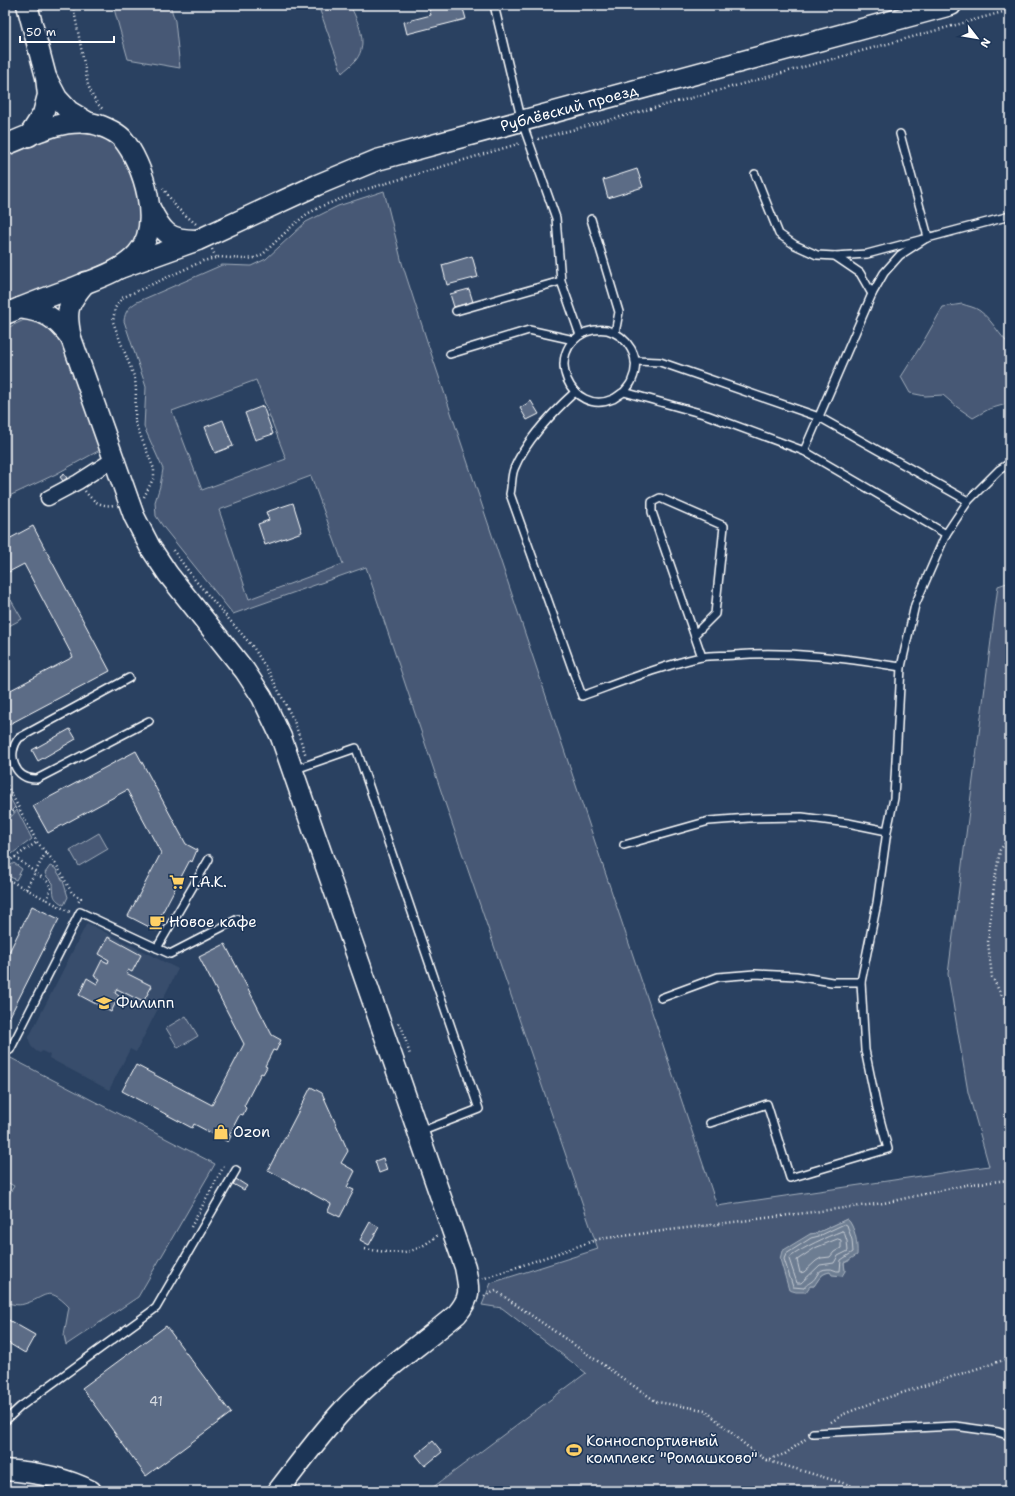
<svg xmlns="http://www.w3.org/2000/svg" width="1015" height="1496" viewBox="0 0 1015 1496" font-family="'Shantell Sans',sans-serif">
<rect width="100%" height="100%" fill="#2a4161"/>
<filter id="ink" filterUnits="userSpaceOnUse"><feTurbulence type="fractalNoise" baseFrequency=".025" numOctaves="2"/><feDisplacementMap in="SourceGraphic" scale="8" xChannelSelector="R" yChannelSelector="G"/><feConvolveMatrix kernelMatrix="1 2 1 2 8 2 1 2 1" color-interpolation-filters="sRGB"/></filter>
<g filter="url(#ink)">
<polygon fill="#394e6c" points="87,923 178,969 136,1052 130,1049 109,1090 49,1058 50,1055 42,1051 40,1053 36,1051 31,1046 29,1040 29,1037"/>
<g fill="#465975" stroke="#a2acba" fill-rule="evenodd">
<polygon points="113,5 170,5 175,21 180,68 128,59"/>
<path d="M318,5H350C358,22 369,43 356,60C352,65 346,69 342,73Z"/>
<polygon points="62,130 92,131 112,142 122,151 142,198 138,234 132,245 123,254 111,261 5,306 5,153"/>
<path d="M384,191L402,263L427,341L717,1206L989,1166L968,1092L948,974L998,586L1010,582V1491H428L586,1373L502,1308L482,1305L491,1283L598,1249L445,803L366,567L233,614L164,528L156,516L155,502L160,486L163,469L144,427L146,387L124,321C125,311 129,307 137,302L222,265L251,266L266,259L306,222L338,206ZM256,380L286,459L202,490L172,411ZM311,476L343,564L249,599L219,510ZM847,1219C858,1228 851,1248 849,1261L844,1263L845,1271C826,1273 825,1269 814,1286H810V1234L817,1233Z"/>
<path d="M962,304C967,306 975,307 980,311C992,320 999,335 1010,345V403L989,409L973,418L957,407L943,395L925,396L910,393L901,377L923,342L943,307Z"/>
<polygon points="24,320 36,320 62,337 100,450 56,474 5,498 5,329"/>
<polygon points="11,600 22,619 5,628 5,603"/>
<polygon points="5,789 15,807 9,813 7,810 5,811"/>
<polygon points="17,810 32,839 5,859 5,824"/>
<polygon points="99,833 108,849 79,866 70,850"/>
<polygon points="14,863 22,869 16,880 5,874 5,869"/>
<path d="M50,866L55,868L63,881L68,897L64,905C52,898 54,896 53,883L47,877L45,873Z"/>
<polygon points="186,1016 198,1036 178,1048 166,1028"/>
<path d="M5,1055L215,1164L138,1297L66,1345L64,1335L69,1307C47,1284 46,1298 24,1304C18,1306 11,1304 5,1302V1201L14,1186L5,1181Z"/>
</g>
<path fill="#6d7d92" stroke="#a7b1be" d="M847,1219C855,1226 858,1244 857,1255L844,1263L845,1271L842,1276L832,1275L830,1272C821,1273 819,1279 814,1286H810L806,1292H796L789,1290L780,1259L782,1251L810,1234L817,1233Z"/>
<g fill="none" stroke-linecap="round" stroke-linejoin="round">
<g stroke="#c5cbd3" stroke-width="1">
<path d="M845,1224L847,1225L852,1240L853,1252L841,1260L840,1271C835,1272 833,1268 828,1269C816,1269 818,1278 811,1282C808,1284 807,1284 804,1288L793,1287L784,1259L786,1254L811,1238L819,1236Z"/>
<path d="M842,1231L844,1232L847,1241L848,1251L838,1256L834,1263L820,1265L801,1283H797L789,1259L790,1257C806,1246 824,1238 842,1231Z"/>
<polygon points="838,1239 841,1240 841,1248 834,1252 830,1257 821,1258 816,1261 804,1272 800,1273 797,1260 815,1248"/>
</g>
</g>
<g fill="#5b6c86" stroke="#fff">
<polygon points="428,5 462,5 466,19 407,34 404,22 431,15"/>
<polygon points="637,169 643,187 608,198 603,180"/>
<polygon points="472,256 478,277 447,285 442,265"/>
<polygon points="469,289 473,302 454,307 450,294"/>
<polygon points="531,401 539,414 527,420 520,408"/>
<polygon points="263,406 273,434 255,440 245,413"/>
<polygon points="223,420 233,446 215,453 205,427"/>
<polygon points="64,474 67,478 63,481 60,477"/>
<polygon points="293,503 302,532 265,545 258,524 269,520 266,512"/>
<polygon points="33,526 110,671 6,726 5,723 5,693 73,657 24,564 5,574 5,541"/>
<polygon points="70,729 76,739 38,761 32,750"/>
<polygon points="136,751 186,844 197,850 192,862 190,860 160,917 164,919 157,931 128,916 161,853 127,790 48,833 33,806"/>
<polygon points="32,906 59,919 5,1026 5,960"/>
<polygon points="108,937 141,955 132,972 128,970 126,973 152,986 143,1002 117,989 115,993 119,996 111,1012 79,995 87,978 97,984 100,979 94,976 102,960 108,963 109,960 99,954"/>
<polygon points="225,944 272,1035 281,1040 276,1051 273,1050 265,1066 267,1067 263,1074 261,1073 244,1106 246,1108 243,1115 240,1114 229,1135 231,1136 228,1142 194,1124 192,1128 122,1091 136,1065 212,1105 244,1044 199,957"/>
<polygon points="311,1087 322,1093 348,1151 341,1163 355,1171 347,1187 354,1190 340,1217 328,1211 331,1204 268,1170"/>
<polygon points="383,1158 387,1170 379,1173 375,1161"/>
<polygon points="236,1179 247,1186 244,1190 233,1184"/>
<polygon points="370,1222 379,1227 369,1245 360,1240"/>
<polygon points="5,1318 35,1335 25,1353 5,1341"/>
<polygon points="166,1326 231,1413 146,1476 82,1388"/>
<polygon points="433,1441 442,1452 425,1466 416,1455"/>
</g>
<g fill="none" stroke-linecap="round" stroke-linejoin="round">
<defs>
<g id="lane">
<polyline points="494,5 522,122 556,218 561,281 580,335"/>
<polyline points="755,174 779,234 795,245 817,255 835,256 867,254 1010,216"/>
<polyline points="591,219 619,312 615,333"/>
<polyline points="835,256 860,273 872,294"/>
<polyline points="456,311 561,281"/>
<polyline points="450,354 529,330 574,340"/>
<polyline points="635,361 660,362 819,417 968,501"/>
<path d="M575,392C553,412 525,442 514,469C511,477 512,486 510,494L582,696C621,682 661,666 701,657C712,655 724,656 734,655C792,651 844,658 901,667"/>
<path d="M624,392C627,388 631,384 632,380C642,358 628,336 607,330C600,329 592,330 586,332C542,352 571,417 613,399C617,397 620,394 624,392L707,415L804,451L946,534"/>
<polyline points="804,451 872,294 884,273 900,255 928,237 900,134"/>
<polyline points="695,634 715,614 724,526 660,498 652,502 652,512 702,657"/>
<path d="M129,678L19,738C6,754 14,780 37,779L149,721"/>
<polyline points="293,770 356,748 479,1109 420,1132"/>
<polyline points="624,845 709,821 749,818 802,817 848,823 887,831"/>
<polyline points="209,859 157,948 170,954 238,919"/>
<polyline points="661,998 718,977 755,974 796,976 832,982 861,982"/>
<polyline points="10,1050 80,912 157,948"/>
<polyline points="710,1123 767,1104 790,1178 888,1149 877,1108 865,1050 861,982 877,903 887,831 894,798 901,667 915,605 946,534 968,501 999,470 1010,463"/>
<polyline points="5,1421 20,1407 156,1308 236,1170"/>
<polyline points="813,1433 955,1426 998,1432 1010,1436"/>
</g>
<polyline id="street" points="48,498 78,482 114,459"/>
<g id="secondary">
<polyline points="27,5 46,77 48,95 43,114 29,136"/>
<polyline points="47,79 57,98 69,111 89,123"/>
<path d="M5,145C31,135 60,119 89,123C99,124 115,131 122,138C144,164 163,226 137,254C121,272 95,279 73,288C50,296 27,305 5,314"/>
<path d="M150,208C162,232 168,240 196,240"/>
<path id="s1" d="M120,268L198,240L317,185L377,160L951,5"/>
<path d="M86,282C67,304 65,310 71,338L134,516L150,547L168,574L245,671L262,697L281,737L465,1267C469,1289 472,1296 457,1314C419,1346 377,1374 343,1410C319,1436 299,1464 278,1491"/>
<path d="M20,308C46,312 55,317 71,338"/>
<path d="M5,1470C35,1472 64,1477 91,1491"/>
</g>
</defs>
<use href="#lane" stroke="#fff" stroke-width="10"/>
<use href="#street" stroke="#fff" stroke-width="17"/>
<use href="#secondary" stroke="#fff" stroke-width="23"/>
<g stroke="#fff" stroke-width="2.5" stroke-dasharray="1 3" stroke-linecap="butt">
<path d="M73,5L88,85C92,95 95,103 104,110"/>
<polyline points="538,139 695,97 1010,10"/>
<polyline points="163,188 177,208 196,224"/>
<polyline points="212,249 216,258"/>
<path d="M85,491C92,501 101,507 114,505"/>
<polyline points="144,497 154,477 154,469 135,422 136,389 135,379 113,322 115,308 122,298 203,261 219,257 244,259 255,258 263,254 292,226 307,214 322,206 367,189 521,143"/>
<polyline points="173,550 195,580 253,647 270,674 294,721 306,756"/>
<polyline points="5,782 37,842 56,864 72,893 81,898 77,904"/>
<polyline points="5,821 18,806"/>
<polyline points="1010,837 1000,850 994,885 988,942 992,977 1002,996 1010,1004"/>
<polyline points="15,857 48,882 51,888 47,900"/>
<polyline points="5,864 37,842"/>
<polyline points="5,878 70,912"/>
<polyline points="26,889 46,852"/>
<polyline points="398,1023 402,1028 410,1055"/>
<polyline points="191,1227 225,1164"/>
<path d="M365,1249C398,1254 411,1257 438,1235"/>
<polyline points="482,1279 599,1239 884,1203 970,1184 1010,1180"/>
<polyline points="484,1296 496,1291 657,1402 705,1410 749,1448 766,1460 853,1486 859,1491"/>
<polyline points="831,1422 844,1414 877,1401 1010,1358"/>
<polyline points="766,1460 785,1454 807,1438"/>
</g>
<use href="#lane" stroke="#1d3557" stroke-width="7"/>
<use href="#street" stroke="#1d3557" stroke-width="14"/>
<use href="#secondary" stroke="#1d3557" stroke-width="20"/>
</g>
</g>
<defs>
<symbol id="supermarket-bare" viewBox="-9 -9 18 18"><path d="M-6-5.5h2.5l.6 2H6L4.5 2H-2.5L-4.4-4H-6ZM-1.5 3.2a1.3 1.3 0 1 0 .1 0ZM3 3.2a1.3 1.3 0 1 0 .1 0Z" fill="#ffd166" stroke="#1d3557" stroke-width="2.5" paint-order="stroke"/></symbol>
<symbol id="cafe-bare" viewBox="-9 -9 18 18"><path d="M-5.5-4.5H6V0H3Q3 3.5 0 3.5H-2.5Q-5.5 3.5-5.5 0ZM3-3.2v2h1.7v-2ZM-6 4.5H4V6H-6Z" fill="#ffd166" stroke="#1d3557" stroke-width="2.5" paint-order="stroke"/></symbol>
<symbol id="school-bare" viewBox="-9 -9 18 18"><path d="M0-5L7-2L0 1L-7-2ZM-4 1L0 2.5L4 1V4Q0 6-4 4Z" fill="#ffd166" stroke="#1d3557" stroke-width="2.5" paint-order="stroke"/></symbol>
<symbol id="shop-bare" viewBox="-9 -9 18 18"><path d="M-5-2.5h2.3a2.7 3.5 0 0 1 5.4 0H5L5.5 6h-11ZM-1.5-2.5h3a1.5 2.3 0 0 0-3 0Z" fill="#ffd166" stroke="#1d3557" stroke-width="2.5" paint-order="stroke"/></symbol>
<symbol id="stadium-bare" viewBox="-9 -9 18 18"><path d="M0-5a6.5 5 0 1 0 0 10a6.5 5 0 1 0 0-10ZM-3.5-1.8h7v3.6h-7Z" fill="#ffd166" stroke="#1d3557" stroke-width="2.5" paint-order="stroke"/></symbol>
</defs>
<g fill-rule="evenodd">
<use href="#supermarket-bare" x="166" y="871" width="22" height="22"/>
<use href="#cafe-bare" x="146" y="911" width="22" height="22"/>
<use href="#school-bare" x="93" y="992" width="22" height="22"/>
<use href="#shop-bare" x="210" y="1121" width="22" height="22"/>
<use href="#stadium-bare" x="563" y="1439" width="22" height="22"/>
</g>
<g text-anchor="middle" dominant-baseline="central" stroke-width="3" stroke-linejoin="round" paint-order="stroke">
<g font-size="13" fill="#d6dae1">
<text x="156" y="1401">41</text>
</g>
<g font-size="15" fill="#fff" stroke="#1d3557">
<text stroke="none"><textPath href="#s1" startOffset="478">Рублёвский проезд</textPath></text>
</g>
<g font-size="15" fill="#fff" stroke="#1d3557" text-anchor="start">
<text x="189" y="882">Т.А.К.</text>
<text x="169" y="922">Новое кафе</text>
<text x="116" y="1003">Филипп</text>
<text x="233" y="1132">Ozon</text>
<text x="586" y="1441">Конноспортивный<tspan x="586" dy="17">комплекс "Ромашково"</tspan></text>
</g>
</g>
<rect width="1015" height="1496" fill="none" stroke="#1d3557" stroke-width="20"/>
<rect x="10" y="10" width="995" height="1476" fill="none" stroke="#fff" stroke-width="1.5" filter="url(#ink)"/>
<g transform="translate(977 38) rotate(121)" stroke="#1d3557" stroke-width="3" paint-order="stroke">
<path d="M0-3L7 15L0 10L-7 15Z" fill="#ffffff"/>
<text y="-6" font-size="11" font-weight="bold" text-anchor="middle" fill="#ffffff">N</text>
</g>
<path d="M20 36v6h94v-6" fill="none" stroke="#ffffff" stroke-width="2"/>
<text x="26" y="36" font-size="12" fill="#ffffff" stroke="#1d3557" stroke-width="3" paint-order="stroke">50 m</text>
</svg>
